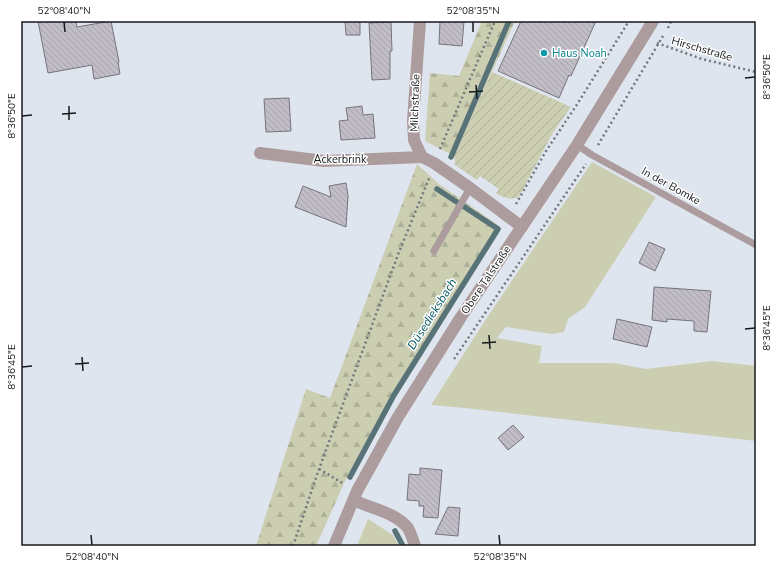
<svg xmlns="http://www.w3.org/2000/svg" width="777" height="567" viewBox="0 0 777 567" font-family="'Nunito Sans',sans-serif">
<defs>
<pattern id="forest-firs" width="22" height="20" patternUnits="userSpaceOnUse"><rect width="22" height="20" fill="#ccceb2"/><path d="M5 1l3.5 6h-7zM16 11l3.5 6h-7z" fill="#aeb098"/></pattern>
<pattern id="garden-furrows" width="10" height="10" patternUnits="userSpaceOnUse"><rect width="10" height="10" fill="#ccceb2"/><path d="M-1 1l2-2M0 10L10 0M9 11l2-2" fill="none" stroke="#aeb098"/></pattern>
<pattern id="building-back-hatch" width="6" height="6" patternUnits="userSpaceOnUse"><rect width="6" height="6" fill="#c1bdc7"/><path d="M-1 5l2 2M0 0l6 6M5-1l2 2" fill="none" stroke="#a5a2aa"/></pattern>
</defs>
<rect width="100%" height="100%" fill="#dee5ee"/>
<g fill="#ccceb2">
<polygon points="592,162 656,197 585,307 568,319 564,332 551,334 506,327 497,338 542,346 539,363 614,363 646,369 712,361 756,366 756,441 465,408 431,405 488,316"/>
<polygon points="368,519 393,535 399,546 357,546"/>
</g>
<g fill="url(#forest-firs)">
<polygon points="482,21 515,21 454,156 425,141 430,73 459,76"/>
<polygon points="417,164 439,184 498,225 393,394 346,479 316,546 256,546 306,389 330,398"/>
</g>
<path fill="url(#garden-furrows)" d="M492,72L571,107L552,134L519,197C509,200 504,198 496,193L499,189L480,176L477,180L455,165L454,156Z"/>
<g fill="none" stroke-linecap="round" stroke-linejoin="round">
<g stroke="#587378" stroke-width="5.5">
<polyline points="451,157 509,21"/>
<polyline points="350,477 394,395 498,229 437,189"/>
<polyline points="395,531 403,546"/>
</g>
</g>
<g fill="url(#building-back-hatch)" stroke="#77737c">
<polygon points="38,21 76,21 77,27 111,21 119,62 118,62 120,74 94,79 92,65 48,73"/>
<polygon points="345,21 360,21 360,35 346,35"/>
<polygon points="440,21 464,21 462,46 439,44"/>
<polygon points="521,21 596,21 571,76 569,75 559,98 498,71"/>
<polygon points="391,22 392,51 390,51 390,79 372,80 369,23"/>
<polygon points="289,98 291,131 266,132 264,99"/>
<polygon points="362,106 363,115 373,114 375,138 341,140 339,121 348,120 346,108"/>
<polygon points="346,183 348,196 346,227 295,207 303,186 331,197 329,186"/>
<polygon points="649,242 665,249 655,271 639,263"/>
<polygon points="654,287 711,291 707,332 694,331 694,321 667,319 667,322 652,320"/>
<polygon points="617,319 652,327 647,347 613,339"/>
<polygon points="513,425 524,437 508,450 498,438"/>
<polygon points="420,468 442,470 438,518 423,517 424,506 419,506 419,501 407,500 409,474 420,475"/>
<polygon points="448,507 460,508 458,536 435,534"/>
</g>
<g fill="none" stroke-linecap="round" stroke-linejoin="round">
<g stroke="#72777d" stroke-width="2.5" stroke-dasharray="2 3" stroke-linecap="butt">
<polyline points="668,28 671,21"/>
<polyline points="657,43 702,59 756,72"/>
<polyline points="598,145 663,36"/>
<polyline points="440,149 495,21"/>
<polyline points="516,204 546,151 576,106 629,21"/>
<polyline points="454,359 586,164"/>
<polyline points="319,469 344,484"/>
<polyline points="293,546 319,469 399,252 430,176"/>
</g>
<g stroke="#ac9c9d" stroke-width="7">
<polyline points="577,145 592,155 756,245"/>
<polyline points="434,251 470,188"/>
</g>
<g stroke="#ac9c9d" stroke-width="12">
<polyline points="420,21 413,121 414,140 422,157 434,163 470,188 522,227"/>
<polyline points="260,153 324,161 422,157"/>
<path d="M354,500C371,509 395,512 408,528C411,533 413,541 415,546"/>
</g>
<polyline stroke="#ac9c9d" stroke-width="12" points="334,546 357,491 398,417 461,317 577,145 653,21"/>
</g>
<path fill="none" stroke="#16191c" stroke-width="1.5" d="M64,22L65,32M473,22V32M745,78L755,77M476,85L477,99M469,92L483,91M69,106V120M62,114L76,113M22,116L32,115M745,329L755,328M489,335L490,349M482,343L496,342M82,357L83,371M75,364L89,363M22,367L32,366M91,535L92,545M499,535L500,545"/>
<circle fill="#0f9aa8" stroke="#fff" stroke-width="1.5" cx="544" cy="53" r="4"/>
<g text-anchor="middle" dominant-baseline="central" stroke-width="3" stroke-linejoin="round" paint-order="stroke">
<g font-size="11" fill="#16191c" stroke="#fff">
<text transform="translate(702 49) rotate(16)">Hirschstraße</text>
<text transform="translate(415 103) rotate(-88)">Milchstraße</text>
<text x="340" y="159">Ackerbrink</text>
<text transform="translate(671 186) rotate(29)">In der Bomke</text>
<text transform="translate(486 280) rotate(-56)">Obere Talstraße</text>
</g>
<g font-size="11" fill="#0d838f" stroke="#fff" text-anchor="start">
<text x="552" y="53">Haus Noah</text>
</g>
<g font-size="12" font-style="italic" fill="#005460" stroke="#fff">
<text transform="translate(432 314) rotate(-58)">Düsedieksbach</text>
</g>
</g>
<rect width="777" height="567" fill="none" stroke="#ffffff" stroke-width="44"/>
<rect x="22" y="22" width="733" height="523" fill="none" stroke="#16191c" stroke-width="1.5"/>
<g font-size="10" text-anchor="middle" fill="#16191c">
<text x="64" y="14">52°08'40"N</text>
<text x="473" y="14">52°08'35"N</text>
<text transform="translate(766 77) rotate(-90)" y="4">8°36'50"E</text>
<text transform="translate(11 116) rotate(-90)" y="4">8°36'50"E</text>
<text transform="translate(766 328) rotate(-90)" y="4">8°36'45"E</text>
<text transform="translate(11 367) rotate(-90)" y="4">8°36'45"E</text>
<text x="92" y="560">52°08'40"N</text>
<text x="500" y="560">52°08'35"N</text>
</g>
</svg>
